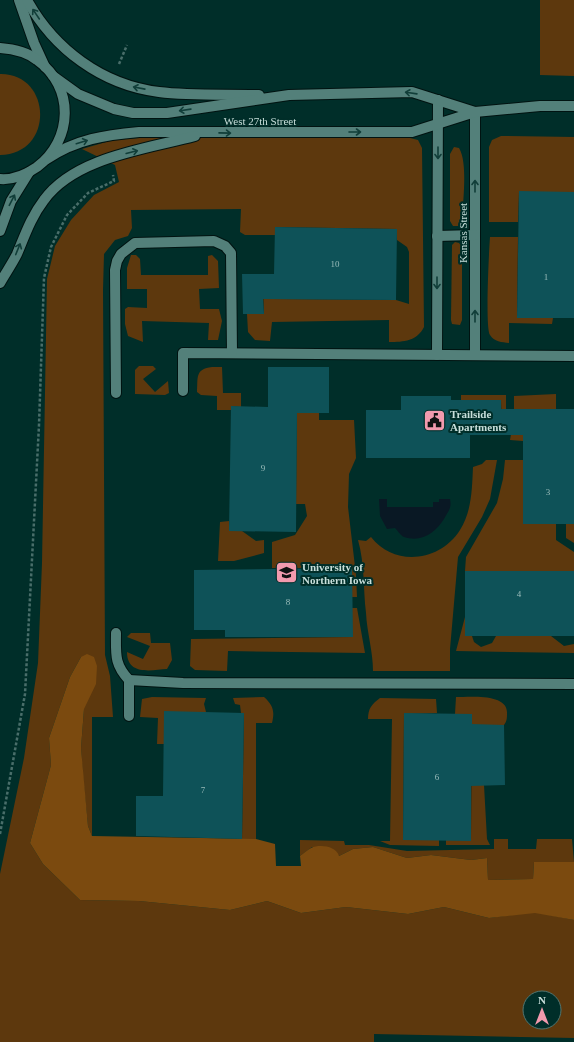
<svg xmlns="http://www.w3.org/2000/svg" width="574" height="1042" viewBox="0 0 574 1042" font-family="'Times New Roman',serif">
<rect width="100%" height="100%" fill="#002e29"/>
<g fill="#5d380d" fill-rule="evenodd">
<polygon points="540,0 574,0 574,76 540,75"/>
<path d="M0,74C52,73 55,154 0,155Z"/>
<polygon points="501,136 574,137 574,192 519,193 518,222 489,222 489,147 492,140"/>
<path d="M152,137L410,138L418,140L422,148L424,327C417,341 404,342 389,342V320L272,322L270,341L255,340L248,332L247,314H264L263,288L274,299L396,300L409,304V252L407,247L397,240L396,229L275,227V235H245L240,232L241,209L131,210L132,228L128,236L115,240L104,254L103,290L105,655L110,676L113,717H92V836L88,826L83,777L81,748L84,709L81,657L70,677L49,738L51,765L30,843L43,864L80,900L139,901L230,910L267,901L301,913L346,907L408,914L444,907L489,918L535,912L574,920V1038L374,1034V1042H0V874L24,758L38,663L42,563L47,279L55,246L71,220L94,195L119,182L115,165L82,149L113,140ZM530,998H554V1022H530Z"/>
<path d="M454,147L459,148C468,162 463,202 462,220L459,226H453L450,221V154Z"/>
<path d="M490,237H518L517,317L553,318L552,324L509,323V343C502,342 494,342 490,335C485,328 489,251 490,237Z"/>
<polygon points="455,242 459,243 462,247 462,320 460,325 452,324 451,320 452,245"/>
<polygon points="131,255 136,255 140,259 141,275 208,275 208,256 212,255 218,261 219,288 199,289 200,309 219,309 222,321 218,340 208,340 209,323 142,321 143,342 128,336 125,324 125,309 128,307 147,308 147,289 127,289 127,268"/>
<polygon points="139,366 153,366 156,369 143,379 155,392 168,381 169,393 165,395 135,394 135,370"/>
<path d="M212,367H222L223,393H241V407L231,406V410H217V396L201,395L197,392C198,377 195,369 212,367Z"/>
<polygon points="556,394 556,409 523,441 510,440 514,417 514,396"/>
<polygon points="461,395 506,395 506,420 502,429 501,400 472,400 461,411"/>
<polygon points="297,407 319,413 319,420 354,420 356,458 349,474 348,507 356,575 357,597 352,597 352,568 272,568 272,542 295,535 307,516 305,504 296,504"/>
<path d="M486,460H497L490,499L482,517L458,557L450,649V671H373C373,651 367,633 366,613C363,588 365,565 358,540L366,541L371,537C394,567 440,562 460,530C472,511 472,488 473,467L482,464Z"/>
<polygon points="505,460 523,460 523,524 556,524 556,540 574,552 574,571 465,571 466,557 497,503 503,479"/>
<polygon points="229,521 230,531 242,531 256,541 264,540 264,553 234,561 218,561 220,522"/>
<polygon points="566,524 574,524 574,543 566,538"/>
<polygon points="352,608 357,608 365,653 228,651 227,671 195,670 190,666 191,639 352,637"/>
<polygon points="465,617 465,636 472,636 474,642 481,647 492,643 496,636 551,636 564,646 574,644 574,653 456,651"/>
<path d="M131,633H150L151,643H170L172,660L167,669C152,670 127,676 127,652L143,659L150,646L127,637Z"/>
<polygon points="152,697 206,698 204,704 206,712 164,744 157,744 158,718 140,717 142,699"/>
<path d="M264,697C273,705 275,711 272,723H256V839H242L244,713H241L240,705L235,704L233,698Z"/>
<path d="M456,697C469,697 508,693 507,713C507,718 507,721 504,725L484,785L487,839L490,845H446V840H471L472,714H455Z"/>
<path d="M380,698L436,699L437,713L404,714L403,840H439V846L390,845L380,841H390L392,719H368C368,708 372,704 380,698Z"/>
<polygon points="494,839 508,839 508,849 536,849 537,839 572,839 574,862 534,862 533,879 488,880 487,858 471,860 431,855 407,858 373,847 353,849 339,856 312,847 300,856 300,840 344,841 345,845 369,845 407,851 494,849"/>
</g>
<path fill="#7b4a0f" d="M87,654L94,657L97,666L96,684L84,709L81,748L88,826L92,836L256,839L275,844L276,866H301L300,856C304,853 307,850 311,848C320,844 336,846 339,856L353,849L373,847L407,858L431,855L471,860L487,858L488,880L533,879L534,862H574V920L535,913L489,918L444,907L408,914L346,907L301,913L267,901L230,910L139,901L80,900L43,864L30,843L51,765L49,738L70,677L81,657Z"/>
<path fill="#091824" d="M379,499H387V507H433V502H439V499H450C452,509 448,511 444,519C436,532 422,543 404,537C401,536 398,531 395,528L387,529L380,516Z"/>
<g fill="#0e5258">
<polygon points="519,191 574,192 574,318 517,318"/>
<polygon points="275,227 397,229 396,300 263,299 264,314 243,314 242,274 274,274"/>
<polygon points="268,367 329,367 329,413 297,413 296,532 229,531 231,406 268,407"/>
<polygon points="401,396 451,396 451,400 501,400 501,409 574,409 574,524 523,524 523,435 470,435 470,458 366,458 366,410 401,410"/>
<polygon points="352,568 353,637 225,637 225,630 194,630 194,570"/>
<rect x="465" y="571" width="109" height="65"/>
<polygon points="164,711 244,713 242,839 136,836 136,796 163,796"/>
<polygon points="404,713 472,714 472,724 504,725 505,785 471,786 471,841 403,840"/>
</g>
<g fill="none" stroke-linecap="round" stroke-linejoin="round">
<defs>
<g id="service">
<polyline points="475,112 475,355"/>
<polyline points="437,236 475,235"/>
<polyline points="437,355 438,100"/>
<polyline points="183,391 183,353 574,356"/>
<polyline points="116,393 115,270 117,261 121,254 135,243 214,241 225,246 231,253 232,353"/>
<path d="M116,633C116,654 114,664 129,680V716"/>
<polyline points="129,680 183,683 574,684"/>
</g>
<polyline id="minor" points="19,0 34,43 45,67"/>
<polyline id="tertiary" points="0,231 11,201 29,172"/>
<g id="secondary">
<path d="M27,0C54,49 102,85 159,92C192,96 226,94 259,95"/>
<path d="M0,48C13,49 27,52 37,60C75,87 73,140 37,167C27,174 13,180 0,179"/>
<polyline points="53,76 78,94 114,109 133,113 167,113 289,95 412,92 475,112"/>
<path d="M47,159C76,139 106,135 139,132H412L475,112L540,106H574"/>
<path d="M0,283C5,274 12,264 17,254C25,235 31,217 44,200C75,157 147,149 195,136"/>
</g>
</defs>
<use href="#service" stroke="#001311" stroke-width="12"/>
<use href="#minor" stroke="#001311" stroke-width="12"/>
<use href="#tertiary" stroke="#001311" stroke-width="12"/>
<use href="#secondary" stroke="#001311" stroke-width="12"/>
<g stroke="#496e6a" stroke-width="2.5" stroke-dasharray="3 2" stroke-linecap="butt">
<polyline points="119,64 127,45"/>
<polyline points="0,834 25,694 39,425 44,278 51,247 67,215 88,193 114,181 113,175"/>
</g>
<use href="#service" stroke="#53807a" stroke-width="10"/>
<use href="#minor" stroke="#53807a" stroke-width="10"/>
<use href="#tertiary" stroke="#53807a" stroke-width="10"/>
<use href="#secondary" stroke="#53807a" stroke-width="10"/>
</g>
<defs><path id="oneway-shaft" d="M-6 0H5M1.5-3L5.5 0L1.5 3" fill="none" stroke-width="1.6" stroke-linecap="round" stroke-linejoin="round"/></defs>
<g stroke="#113e39">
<use href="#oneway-shaft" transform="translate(36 14) rotate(-124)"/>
<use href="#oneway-shaft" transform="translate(139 88) rotate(-169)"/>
<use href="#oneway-shaft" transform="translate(411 93) rotate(-172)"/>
<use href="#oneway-shaft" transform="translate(185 110) rotate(172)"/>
<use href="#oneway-shaft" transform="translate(355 132)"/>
<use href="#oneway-shaft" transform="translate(225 133) rotate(1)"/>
<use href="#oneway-shaft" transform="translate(82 142) rotate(-17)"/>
<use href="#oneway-shaft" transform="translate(132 152) rotate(-14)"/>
<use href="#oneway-shaft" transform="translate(438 153) rotate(90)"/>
<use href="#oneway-shaft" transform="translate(475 186) rotate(-90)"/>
<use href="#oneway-shaft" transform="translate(12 200) rotate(-63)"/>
<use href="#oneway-shaft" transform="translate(18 249) rotate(-68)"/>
<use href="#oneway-shaft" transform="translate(437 283) rotate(90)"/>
<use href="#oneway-shaft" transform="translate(475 316) rotate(-90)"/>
</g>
<defs>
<symbol id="civic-square" viewBox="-11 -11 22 22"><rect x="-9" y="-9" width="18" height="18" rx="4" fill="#f29aae" stroke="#002e29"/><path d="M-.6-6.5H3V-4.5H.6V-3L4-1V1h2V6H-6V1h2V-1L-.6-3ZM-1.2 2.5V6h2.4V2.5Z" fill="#111"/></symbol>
<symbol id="university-square" viewBox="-11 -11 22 22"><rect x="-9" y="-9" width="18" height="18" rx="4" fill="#f29aae" stroke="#002e29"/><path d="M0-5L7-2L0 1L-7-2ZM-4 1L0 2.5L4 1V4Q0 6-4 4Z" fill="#111"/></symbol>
</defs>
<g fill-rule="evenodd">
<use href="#civic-square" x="422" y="408" width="25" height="25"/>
<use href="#university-square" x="274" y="560" width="25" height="25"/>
</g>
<g text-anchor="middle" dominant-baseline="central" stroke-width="4" stroke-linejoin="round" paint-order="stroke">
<g font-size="9" fill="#9abcba">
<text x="335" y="264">10</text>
<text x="546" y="277">1</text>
<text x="263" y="468">9</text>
<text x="548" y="492">3</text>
<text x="519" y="594">4</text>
<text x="288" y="602">8</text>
<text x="437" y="777">6</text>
<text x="203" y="790">7</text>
</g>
<g font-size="11" fill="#c8dfdb" stroke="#002e29">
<text x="260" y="121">West 27th Street</text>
<text transform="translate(463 233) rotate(-90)">Kansas Street</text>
</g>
<g font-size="11" font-weight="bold" fill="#c8dfdb" stroke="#002e29" text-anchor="start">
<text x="450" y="414">Trailside<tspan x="450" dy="13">Apartments</tspan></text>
<text x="302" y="567">University of<tspan x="302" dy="13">Northern Iowa</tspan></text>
</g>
</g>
<g transform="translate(542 1010)"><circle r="19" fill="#002e29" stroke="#507570"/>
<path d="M0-3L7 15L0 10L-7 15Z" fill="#f29aae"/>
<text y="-6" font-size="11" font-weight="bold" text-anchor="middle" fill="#c8dfdb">N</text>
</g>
</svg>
